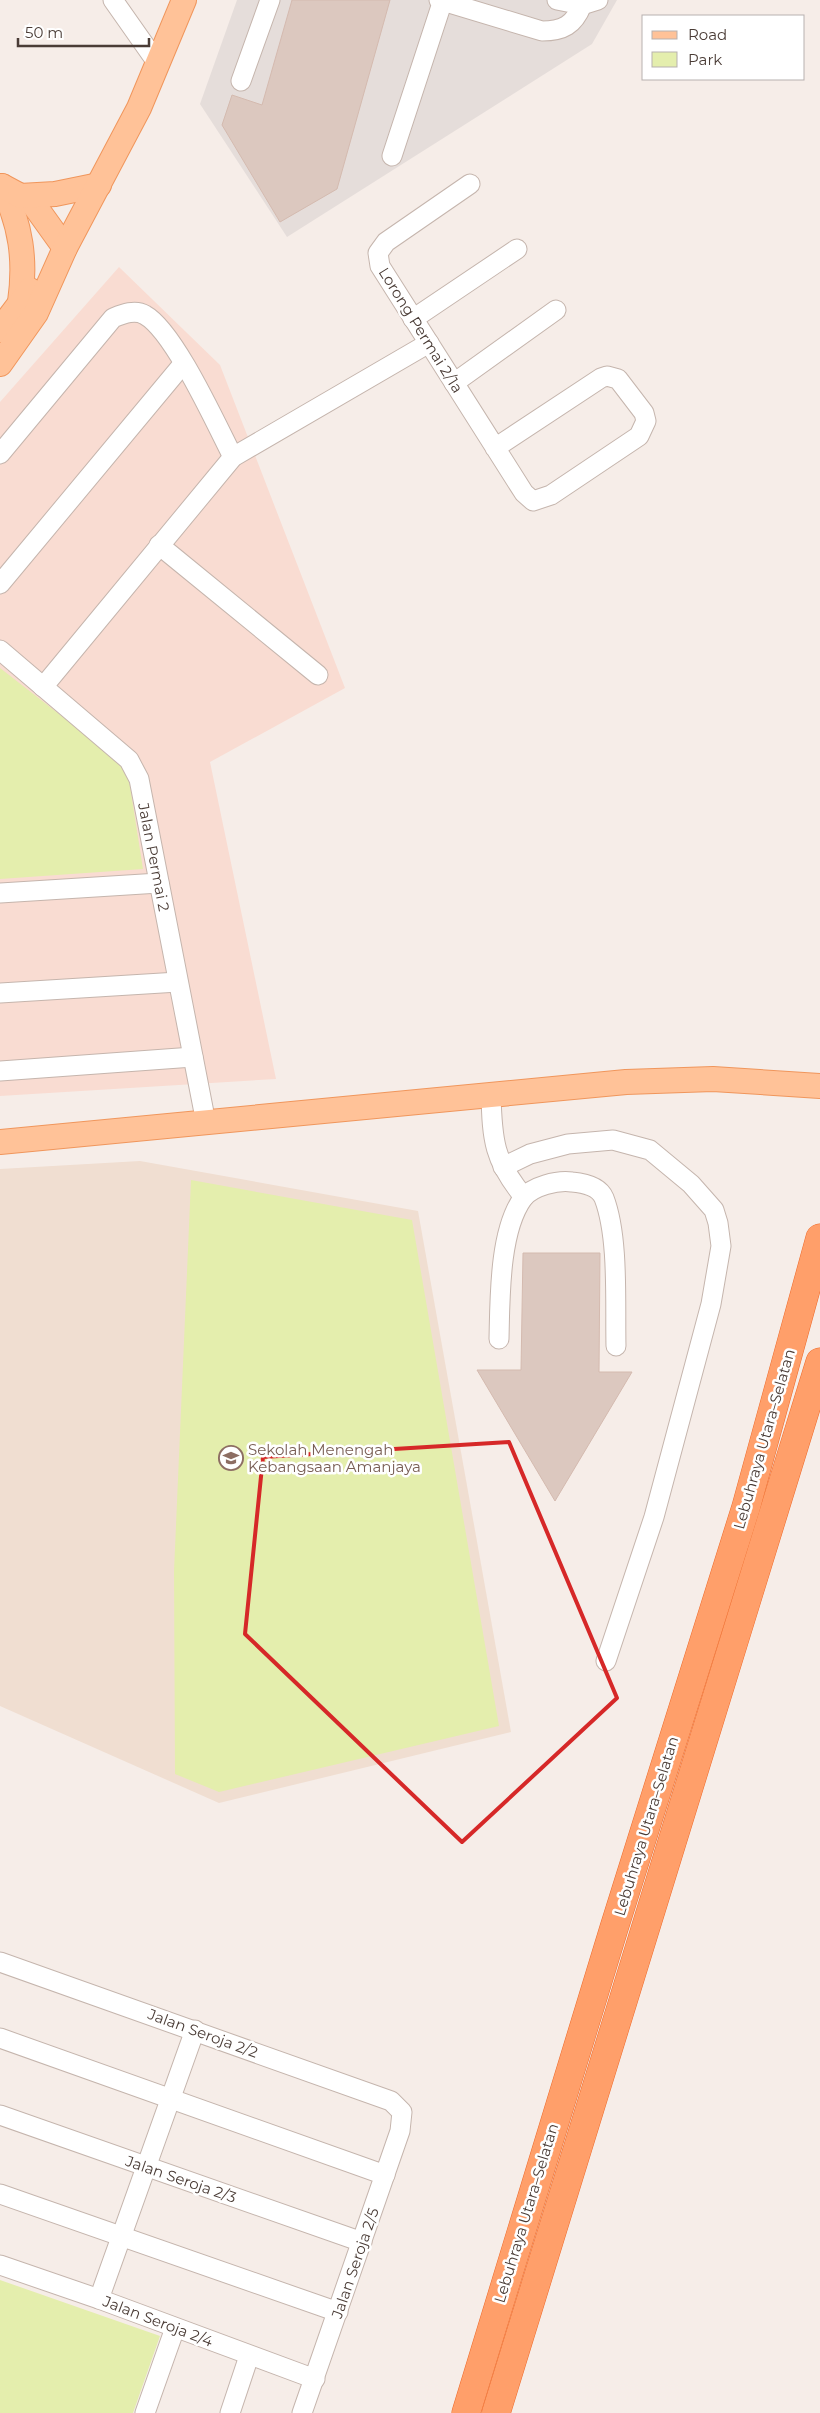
<svg xmlns="http://www.w3.org/2000/svg" width="820" height="2413" viewBox="0 0 820 2413" font-family="Montserrat,sans-serif">
<rect width="100%" height="100%" fill="#f6ede8"/>
<polygon fill="#f9dcd2" points="119,267 220,365 345,688 210,762 276,1079 0,1096 0,402"/>
<polygon fill="#e5ddda" points="237,0 617,0 592,44 287,237 200,104"/>
<polygon fill="#f0ded1" points="140,1161 418,1211 511,1732 219,1803 0,1706 0,1169"/>
<g fill="#e4eead">
<polygon points="0,668 127,767 143,869 0,879"/>
<polygon points="191,1180 412,1220 499,1726 219,1792 175,1774 174,1571"/>
<polygon points="0,2280 160,2336 133,2413 0,2413"/>
</g>
<g fill="#dcc8bf" stroke="#d4baaf">
<polygon points="292,0 390,0 337,189 280,222 222,125 232,95 262,105"/>
<polygon points="523,1253 600,1253 599,1372 632,1372 555,1501 477,1370 521,1370"/>
</g>
<g fill="none" stroke-linecap="round" stroke-linejoin="round">
<defs>
<g id="minor">
<polyline points="113,0 158,64"/>
<path d="M439,0L542,31C563,31 574,25 582,5"/>
<polyline points="557,0 582,5 598,0"/>
<polyline points="241,81 270,0"/>
<polyline points="392,156 443,0"/>
<polyline points="470,184 386,242 378,253 380,266 524,493 533,501 551,495 639,436 646,421 644,413 618,379 607,376 601,378 495,448"/>
<polyline points="413,319 517,249"/>
<polyline points="454,383 556,310"/>
<path d="M0,454L113,318C123,314 135,309 145,315C174,331 216,424 233,457"/>
<polyline points="159,545 318,675"/>
<polyline points="0,584 183,364"/>
<polyline points="0,650 129,760 139,779 206,1123"/>
<polyline points="43,687 233,457 429,343"/>
<polyline points="0,893 159,883"/>
<polyline points="0,993 178,982"/>
<polyline points="0,1071 193,1057"/>
<path d="M491,1094C492,1140 494,1161 524,1197"/>
<polyline points="503,1167 530,1154 568,1144 613,1140 650,1150 691,1184 714,1210 718,1223 721,1246 711,1304 654,1517 606,1661"/>
<path d="M499,1339C500,1299 499,1231 523,1198C533,1186 557,1180 572,1182C583,1183 599,1186 604,1198C619,1237 615,1303 616,1346"/>
<polyline points="0,1962 391,2101 402,2112 400,2131 302,2413"/>
<polyline points="0,2038 385,2175"/>
<polyline points="0,2115 362,2242"/>
<polyline points="0,2194 338,2312"/>
<polyline points="0,2265 99,2299 315,2379"/>
<polyline points="99,2299 195,2030"/>
<polyline points="145,2413 175,2328"/>
<polyline points="230,2413 249,2356"/>
</g>
<g id="major">
<path d="M2,186C21,225 26,260 20,302"/>
<polyline points="2,186 32,202 65,248"/>
<polyline points="20,196 55,194 99,185"/>
<polyline points="0,330 30,290"/>
<polyline points="0,364 36,313 65,248 139,108 184,0"/>
<polyline points="0,1142 626,1082 713,1079 820,1086"/>
</g>
<g id="highway">
<polyline points="466,2413 614,1928 746,1507 820,1238"/>
<polyline points="496,2413 820,1362"/>
</g>
</defs>
<use href="#minor" stroke="#c5b5ad" stroke-width="21"/>
<use href="#major" stroke="#f0965c" stroke-width="26"/>
<use href="#highway" stroke="#ed6a2b" stroke-width="29"/>
<use href="#minor" stroke="#fff" stroke-width="19"/>
<use href="#major" stroke="#ffc298" stroke-width="24"/>
<use href="#highway" stroke="#ff9f6a" stroke-width="28"/>
</g>
<path fill="none" stroke="#d62828" stroke-width="4" stroke-linejoin="round" d="M509,1442L617,1698L462,1842L245,1634L263,1457Z"/>
<defs>
<symbol id="school-ring" viewBox="-11 -11 22 22"><circle r="9.5" fill="#fff" stroke="#8d6e63" stroke-width="1.5"/><path d="M0-5L7-2L0 1L-7-2ZM-4 1L0 2.5L4 1V4Q0 6-4 4Z" fill="#8d6e63"/></symbol>
</defs>
<g fill-rule="evenodd">
<use href="#school-ring" x="217" y="1444" width="28" height="28"/>
</g>
<g text-anchor="middle" dominant-baseline="central" stroke-width="5" stroke-linejoin="round" paint-order="stroke">
<g font-size="15" fill="#4a3c36" stroke="#fff">
<text transform="translate(421 330) rotate(58)">Lorong Permai 2/1a</text>
<text transform="translate(154 857) rotate(79)">Jalan Permai 2</text>
<text transform="translate(764 1439) rotate(-74)">Lebuhraya Utara–Selatan</text>
<text transform="translate(646 1826) rotate(-73)">Lebuhraya Utara–Selatan</text>
<text transform="translate(203 2033) rotate(20)">Jalan Seroja 2/2</text>
<text transform="translate(181 2179) rotate(19)">Jalan Seroja 2/3</text>
<text transform="translate(526 2213) rotate(-73)">Lebuhraya Utara–Selatan</text>
<text transform="translate(355 2263) rotate(-71)">Jalan Seroja 2/5</text>
<text transform="translate(158 2321) rotate(21)">Jalan Seroja 2/4</text>
</g>
<g font-size="15" fill="#785e54" stroke="#fff" text-anchor="start">
<text x="248" y="1449">Sekolah Menengah<tspan x="248" dy="17">Kebangsaan Amanjaya</tspan></text>
</g>
</g>
<rect x="642" y="15" width="162" height="65" fill="#ffffff" stroke="#b7b1af"/>
<rect x="652" y="31" width="25" height="8" fill="#ffc298" stroke="#b7b1af"/>
<text x="688" y="40" font-size="15" fill="#4a3c36">Road</text>
<rect x="652" y="52" width="25" height="15" fill="#e4eead" stroke="#b7b1af"/>
<text x="688" y="65" font-size="15" fill="#4a3c36">Park</text>
<path d="M18 38v8h131v-8" fill="none" stroke="#4a3c36" stroke-width="2.5"/>
<text x="25" y="38" font-size="15" fill="#4a3c36" stroke="#ffffff" stroke-width="4" paint-order="stroke">50 m</text>
</svg>
